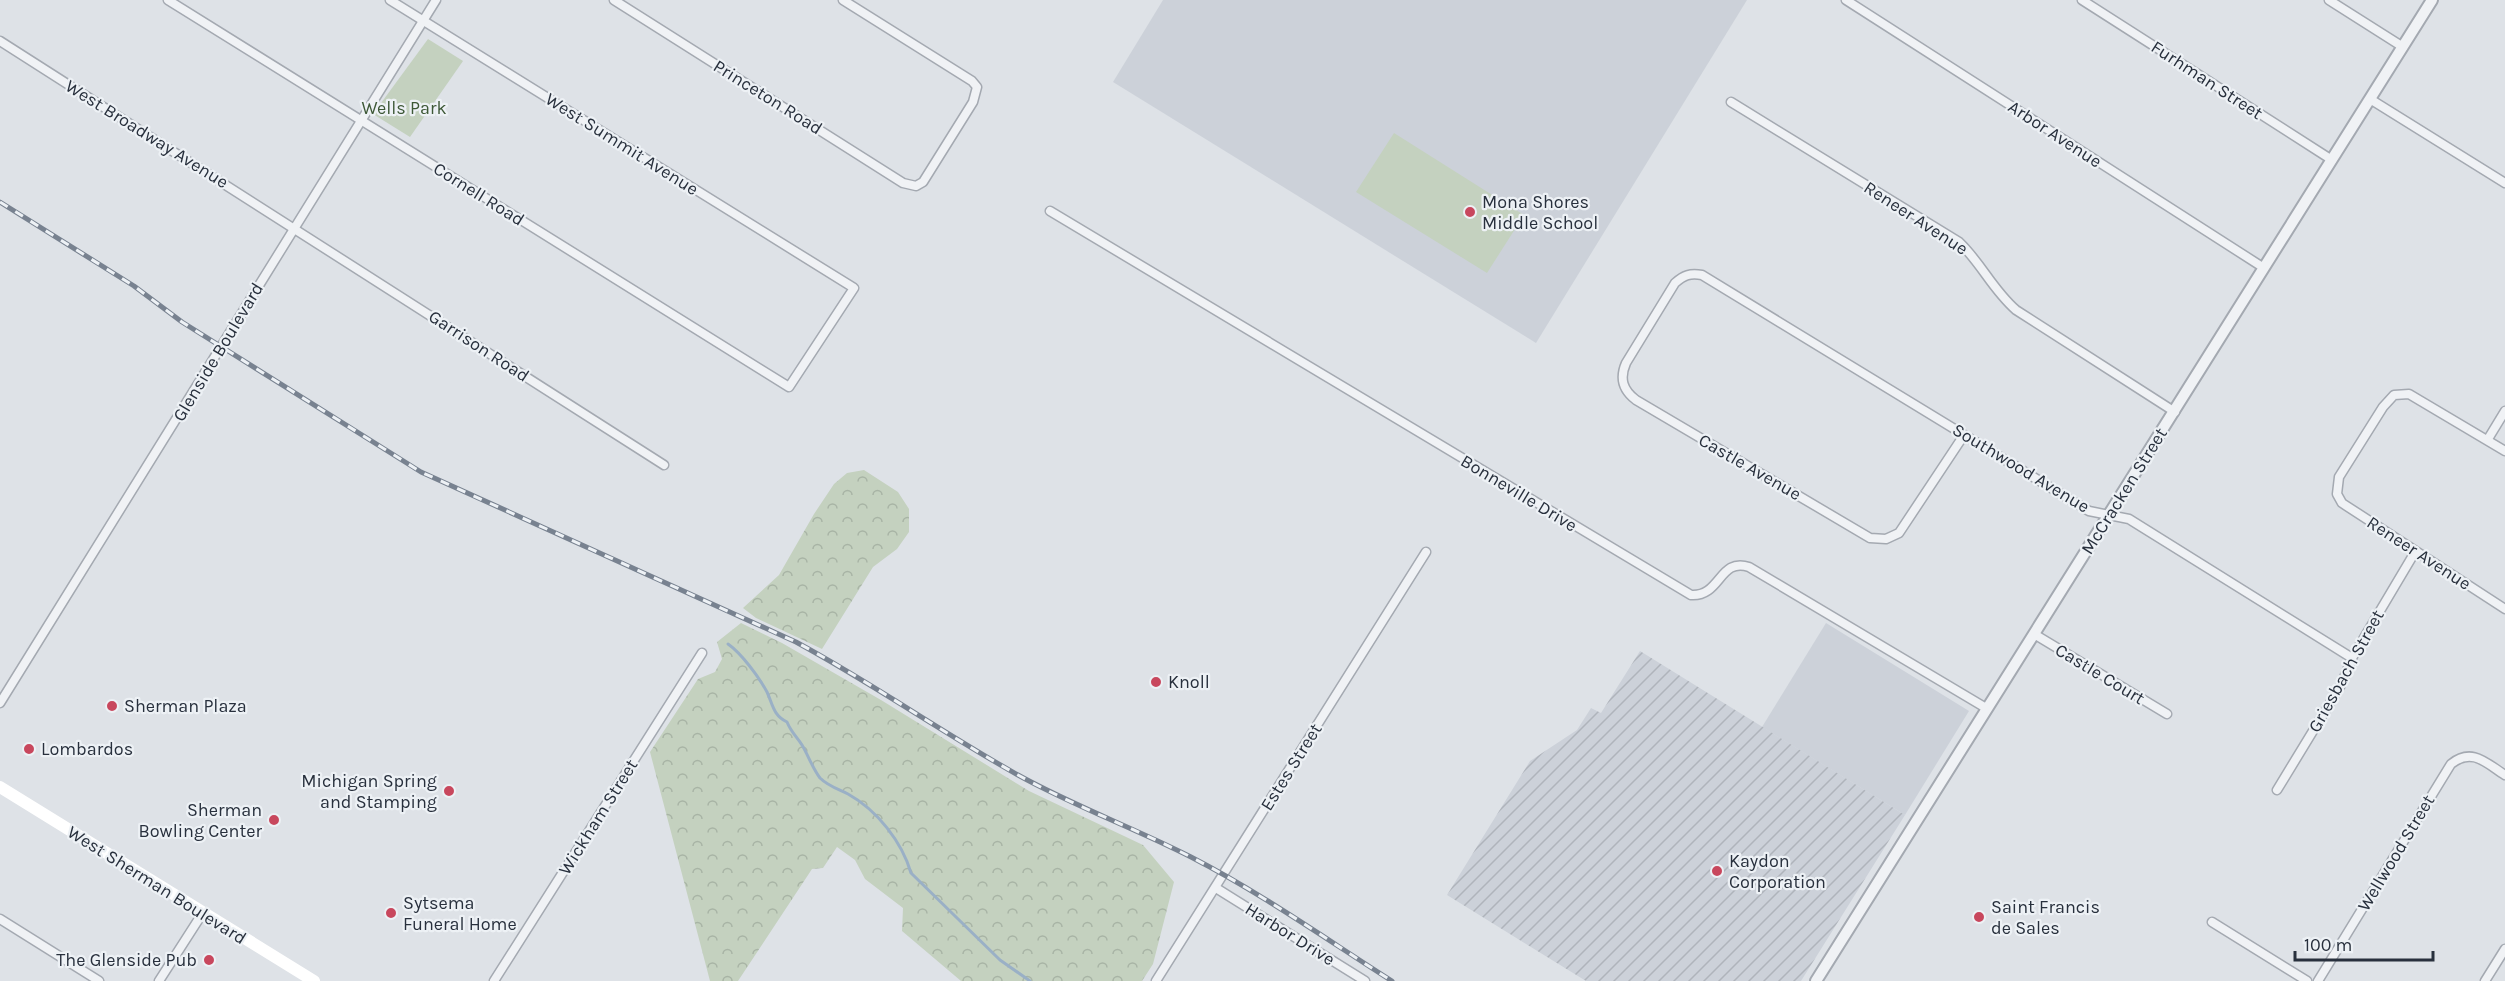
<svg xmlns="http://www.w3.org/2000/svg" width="2505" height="981" viewBox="0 0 2505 981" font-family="Karla,sans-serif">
<defs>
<pattern id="industrial-furrows" width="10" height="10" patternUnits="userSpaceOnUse" patternTransform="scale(1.5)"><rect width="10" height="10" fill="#ccd1d9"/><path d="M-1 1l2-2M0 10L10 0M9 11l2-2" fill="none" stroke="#afb4bb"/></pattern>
<pattern id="forest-crowns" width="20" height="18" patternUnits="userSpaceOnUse" patternTransform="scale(1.5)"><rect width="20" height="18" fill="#c4d1bf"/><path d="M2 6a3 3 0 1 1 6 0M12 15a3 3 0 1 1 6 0" fill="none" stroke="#a8b4a5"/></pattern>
</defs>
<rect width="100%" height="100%" fill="#dee2e7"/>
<g fill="#ccd1d9">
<polygon points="1163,0 1747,0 1536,343 1113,82"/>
<polygon points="1826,623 1969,711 1905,815 1762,727"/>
</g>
<polygon fill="url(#industrial-furrows)" points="1640,651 1905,815 1801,981 1586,981 1447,895 1530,761 1577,730 1591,708 1601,713"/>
<g fill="#c4d1bf">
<polygon points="428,39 463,61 410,137 373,114"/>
<polygon points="1394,133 1524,215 1487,273 1356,192"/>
</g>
<g fill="url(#forest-crowns)">
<polygon points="864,470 898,492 909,509 909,532 897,549 873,567 822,649 756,618 743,608 779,575 814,514 834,484 847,473"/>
<polygon points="741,623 782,643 881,700 1029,791 1143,845 1174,882 1153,964 1142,981 961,981 902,931 903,908 865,879 855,860 837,847 823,868 812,869 738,981 710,981 650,752 698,679 715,672 722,659 717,642"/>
</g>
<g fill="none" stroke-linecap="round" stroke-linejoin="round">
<path stroke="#9ab0c6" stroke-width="3" d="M728,644C741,653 759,677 767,692C773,705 773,715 787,722C791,732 797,737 802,745C808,755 813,769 820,778C828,786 838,789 848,794C877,810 902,842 911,873L1000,960L1030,981"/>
<defs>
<g id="minor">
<polyline points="168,0 789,387 854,288 390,0"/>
<polyline points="614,0 903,183 916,186 923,182 973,102 977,87 972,81 843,0"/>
<polyline points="1846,0 2264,268"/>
<polyline points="2082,0 2332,160"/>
<polyline points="2329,0 2403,47"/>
<polyline points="0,41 664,465"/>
<polyline points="2370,99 2505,183"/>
<path d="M1731,102L1959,242C1982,264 1992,289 2016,310L2175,412"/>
<path d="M1050,211L1691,595C1721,597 1719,557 1749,567L1986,708"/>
<path d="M1964,435L1899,533L1886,539L1870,538L1636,400C1623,390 1619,379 1626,363L1675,283C1684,275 1690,273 1702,275L2089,511L2129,519L2352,658"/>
<polyline points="2488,439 2505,411"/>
<polyline points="2505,451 2409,394 2394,395 2383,407 2339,477 2337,494 2342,503 2505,609"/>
<polyline points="2034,634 2167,714"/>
<polyline points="0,703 436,0"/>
<polyline points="2277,790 2341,685 2352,658 2415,552"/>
<polyline points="1216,888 1365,981"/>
<polyline points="0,919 99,981"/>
<polyline points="2212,922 2307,981"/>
<polyline points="159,981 202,914"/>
<polyline points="494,981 702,653"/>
<polyline points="1156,981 1426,552"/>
<path d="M2318,981L2451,764C2472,747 2486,763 2505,775"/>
<polyline points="2485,981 2505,949"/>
</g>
<polyline id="tertiary" points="1816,981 2432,0"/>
</defs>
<use href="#minor" stroke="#a4a9b1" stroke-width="11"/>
<use href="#tertiary" stroke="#a4a9b1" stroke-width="14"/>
<use href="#minor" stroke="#f0f2f5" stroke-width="8"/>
<use href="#tertiary" stroke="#f0f2f5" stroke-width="10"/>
<polyline stroke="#fff" stroke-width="12" points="0,787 314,981"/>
<defs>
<path id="rail" d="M0,202L134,286L182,322L421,472L796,642C872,683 943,733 1018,775C1074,806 1134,828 1191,857C1261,893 1326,939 1392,981"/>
</defs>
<use href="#rail" stroke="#788290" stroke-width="5"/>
<use href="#rail" stroke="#edf1f5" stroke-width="3" stroke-dasharray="9" stroke-linecap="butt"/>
</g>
<g fill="#c8475d" stroke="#edf1f5" stroke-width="2">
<circle cx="1470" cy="212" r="6"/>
<circle cx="1156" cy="682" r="6"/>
<circle cx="112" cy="706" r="6"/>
<circle cx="29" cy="749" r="6"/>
<circle cx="449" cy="791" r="6"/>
<circle cx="274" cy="820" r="6"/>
<circle cx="1717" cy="871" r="6"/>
<circle cx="391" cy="913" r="6"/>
<circle cx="1979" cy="917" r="6"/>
<circle cx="209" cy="960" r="6"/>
</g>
<g text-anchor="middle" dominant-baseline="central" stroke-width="4.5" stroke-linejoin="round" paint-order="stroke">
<g font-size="18" fill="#28303d" stroke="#edf1f5">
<text transform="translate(2207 80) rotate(33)">Furhman Street</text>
<text transform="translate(768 97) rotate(32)">Princeton Road</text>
<text transform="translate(147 134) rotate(32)">West Broadway Avenue</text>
<text transform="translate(2055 134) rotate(33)">Arbor Avenue</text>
<text transform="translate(622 144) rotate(32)">West Summit Avenue</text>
<text transform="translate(479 194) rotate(32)">Cornell Road</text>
<text transform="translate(1916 218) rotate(33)">Reneer Avenue</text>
<text transform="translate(479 346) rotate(33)">Garrison Road</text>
<text transform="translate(218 352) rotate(-59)">Glenside Boulevard</text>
<text transform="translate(1750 467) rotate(30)">Castle Avenue</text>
<text transform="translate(2021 468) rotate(31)">Southwood Avenue</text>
<text transform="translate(2124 491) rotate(-58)">McCracken Street</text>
<text transform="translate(1519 493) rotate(31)">Bonneville Drive</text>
<text transform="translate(2419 553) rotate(33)">Reneer Avenue</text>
<text transform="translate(2346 671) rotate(-61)">Griesbach Street</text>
<text transform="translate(2100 674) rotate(31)">Castle Court</text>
<text transform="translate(1291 767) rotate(-58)">Estes Street</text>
<text transform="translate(598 817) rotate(-58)">Wickham Street</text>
<text transform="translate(2396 853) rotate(-59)">Wellwood Street</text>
<text transform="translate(157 885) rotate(32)">West Sherman Boulevard</text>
<text transform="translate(1290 934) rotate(32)">Harbor Drive</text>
</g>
<g font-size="18" fill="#3d5836" stroke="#edf1f5">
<text x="404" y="108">Wells Park</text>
</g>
<g font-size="18" fill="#28303d" stroke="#edf1f5" text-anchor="start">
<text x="1482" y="202">Mona Shores<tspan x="1482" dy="21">Middle School</tspan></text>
<text x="1168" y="682">Knoll</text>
<text x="124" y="706">Sherman Plaza</text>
<text x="41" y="749">Lombardos</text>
<text x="437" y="781" text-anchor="end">Michigan Spring<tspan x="437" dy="21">and Stamping</tspan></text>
<text x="262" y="810" text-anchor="end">Sherman<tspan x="262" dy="21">Bowling Center</tspan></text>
<text x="1729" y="861">Kaydon<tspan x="1729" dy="21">Corporation</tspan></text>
<text x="403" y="903">Sytsema<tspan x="403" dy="21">Funeral Home</tspan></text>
<text x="1991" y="907">Saint Francis<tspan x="1991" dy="21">de Sales</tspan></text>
<text x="197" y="960" text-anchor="end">The Glenside Pub</text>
</g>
</g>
<path d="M2295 951v9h138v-9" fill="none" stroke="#28303d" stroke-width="3"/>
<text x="2304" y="951" font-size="18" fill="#28303d" stroke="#edf1f5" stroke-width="4.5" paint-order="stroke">100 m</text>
</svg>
